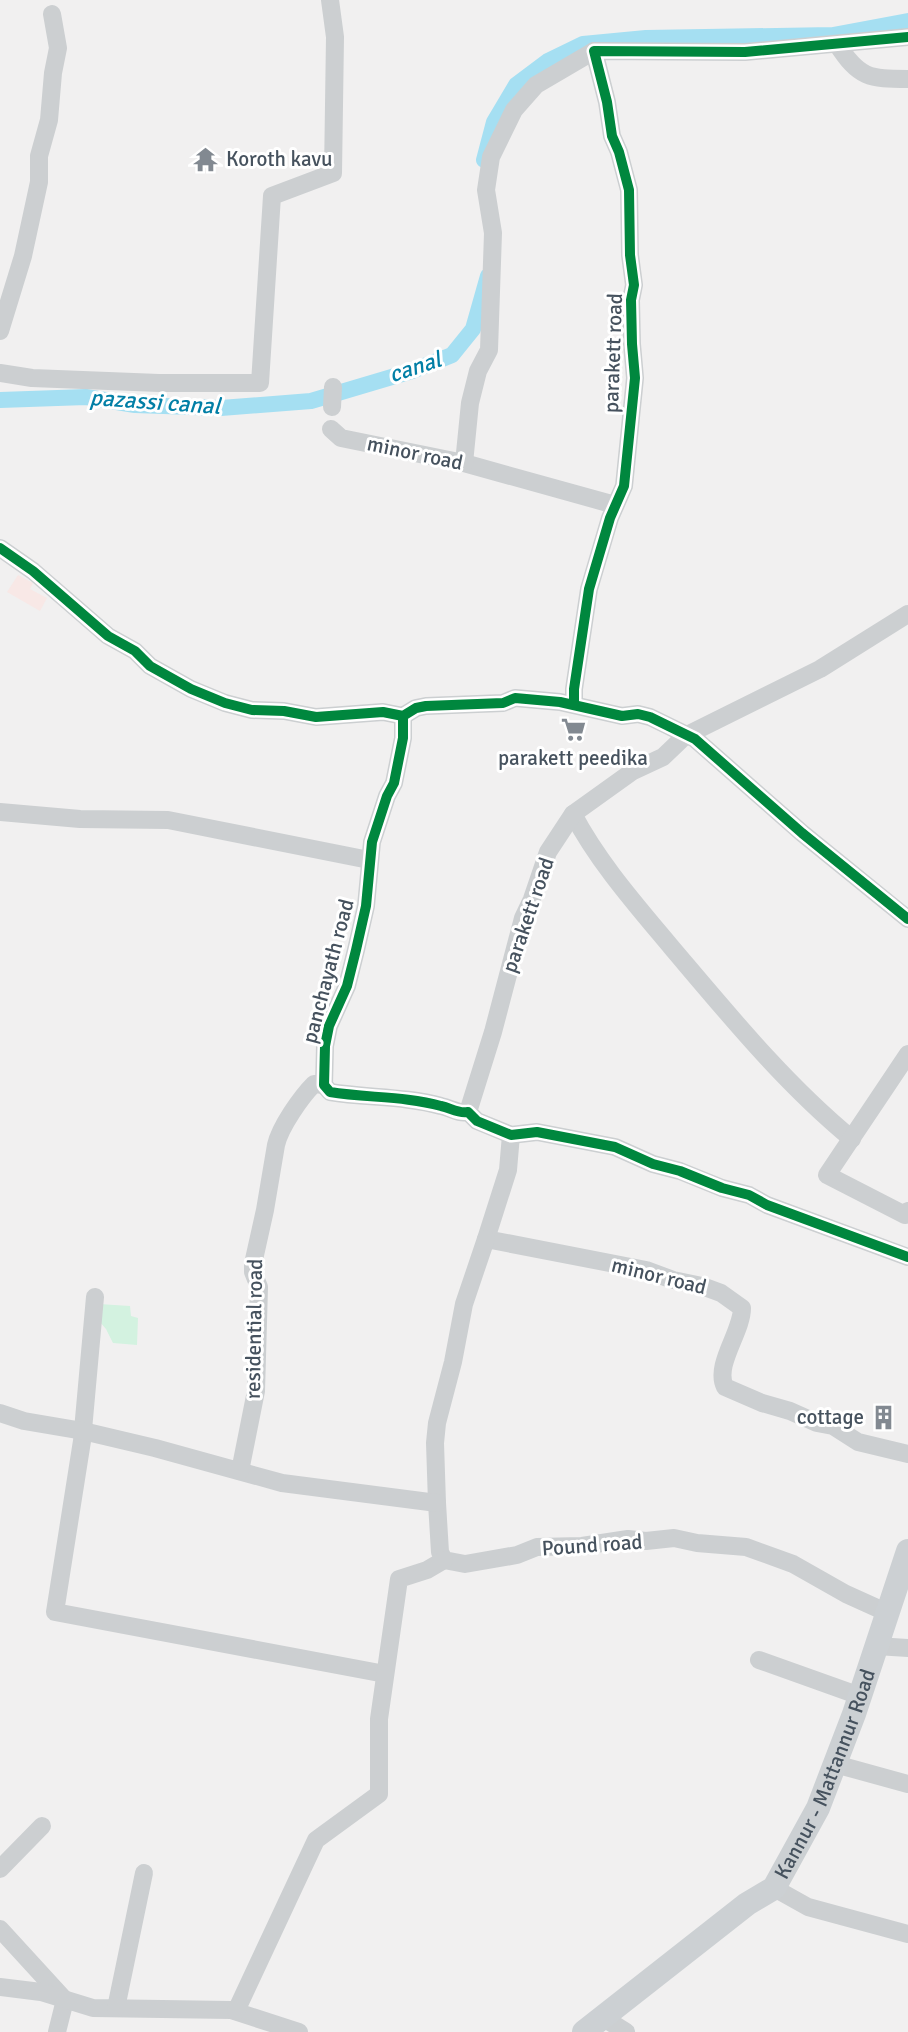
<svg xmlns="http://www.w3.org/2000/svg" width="908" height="2032" viewBox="0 0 908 2032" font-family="Signika,sans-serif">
<rect width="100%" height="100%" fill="#f1f0f0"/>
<polygon fill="#f8e8e6" points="18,575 33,583 30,589 47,598 40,611 7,592"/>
<polygon fill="#d3f2e0" points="99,1304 130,1306 131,1316 138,1318 137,1345 113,1343 106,1329 94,1315"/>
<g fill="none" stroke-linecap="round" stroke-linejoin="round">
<g stroke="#a5dff2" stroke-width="16">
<polyline points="484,160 494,122 516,85 548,61 583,44 646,38 833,35 908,21"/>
<polyline points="0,400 86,397 135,405 221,408 311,401 412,371 452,355 473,329 488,276"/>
</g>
<g stroke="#cccfd1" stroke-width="18">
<path d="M837,44C859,78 869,79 908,79"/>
<polyline points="0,331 23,256 39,182 39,156 49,120 53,73 58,48 52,14"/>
<polyline points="0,373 32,378 159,383 260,383 272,196 333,173 335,37 330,0"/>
<polyline points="332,407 333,387"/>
<polyline points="331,429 341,438 464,463 615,505"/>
<polyline points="464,463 470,403 478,371 489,350 493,233 486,190 491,157 514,110 536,85 594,51"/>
<polyline points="0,548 33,571 108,636 135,651 150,666 191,689 225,703 252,710 284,711 316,717 383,712 403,716 416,708 426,706 503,703 515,698 560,702 622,716 638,714 650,717 695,739 802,833 908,919"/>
<polyline points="574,703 574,689 589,589 610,518 624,486 635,378 632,344 631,300 634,285 630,255 629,190 619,152 612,136 607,102 594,51 745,52 908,37"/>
<path d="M403,716V738L394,783L387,796L372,842L366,906L356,950L347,986L329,1026L325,1046L324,1085L330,1092C367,1098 405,1096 441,1106C451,1108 458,1114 468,1112L477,1121L511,1135L537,1132L615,1147L653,1164L680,1171L722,1188L749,1195L767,1205L908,1257"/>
<polyline points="0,812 80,819 168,820 369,860"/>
<path d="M573,814C598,862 637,906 672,948C728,1014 785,1084 852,1139"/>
<polyline points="908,1054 827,1175 905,1215 908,1211"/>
<polyline points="468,1112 493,1032 523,918 532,899 548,852 573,814 633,771 663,757 685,736 820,669 908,614"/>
<path d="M511,1135L508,1170L486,1239L646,1270L673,1280L702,1286L721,1293L742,1308C742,1332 714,1365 725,1387L762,1403L790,1411L817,1423L833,1426L858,1442L908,1454"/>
<polyline points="486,1239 464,1304 453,1362 437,1423 435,1443 437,1503 440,1552 444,1560 465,1564 517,1555 537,1547 582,1546 628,1539 646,1541 674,1538 697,1543 746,1547 793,1564 846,1594 888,1613"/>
<polyline points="95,1297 82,1441 55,1612 385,1674"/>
<polyline points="0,1413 24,1421 83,1431 155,1448 282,1483 437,1503"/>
<path d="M240,1471L256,1391L259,1287L253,1272V1264L265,1210L276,1145C280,1127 301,1097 314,1084L324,1085"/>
<polyline points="876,1646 908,1648"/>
<polyline points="759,1660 860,1696"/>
<polyline points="835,1764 908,1784"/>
<polyline points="0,1869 42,1826"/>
<polyline points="774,1888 808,1907 908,1934"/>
<polyline points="0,1929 65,2000 57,2032"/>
<polyline points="0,1987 41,1992 93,2008 231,2010 299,2032"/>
<polyline points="116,2008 144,1873"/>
<polyline points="236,2011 316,1840 379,1794 379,1719 399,1579 427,1570 444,1560"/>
<polyline points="602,2017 626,2032"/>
</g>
<path stroke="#ccd0d3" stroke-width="24" id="s1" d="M584,2032L747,1904L774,1888L818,1808L854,1714L908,1551"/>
<defs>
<g id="cycleway">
<polyline points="0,548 33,571 108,636 135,651 150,666 191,689 225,703 252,710 284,711 316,717 383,712 403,716 416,708 426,706 503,703 515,698 560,702 622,716 638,714 650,717 695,739 802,833 908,919"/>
<polyline points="574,703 574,689 589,589 610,518 624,486 635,378 632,344 631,300 634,285 630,255 629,190 619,152 612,136 607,102 594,51 745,52 908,37"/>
<path d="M403,716V738L394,783L387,796L372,842L366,906L356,950L347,986L329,1026L325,1046L324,1085L330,1092C367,1098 405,1096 441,1106C451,1108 458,1114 468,1112L477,1121L511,1135L537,1132L615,1147L653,1164L680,1171L722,1188L749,1195L767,1205L908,1257"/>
</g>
</defs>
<use href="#cycleway" stroke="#fff" stroke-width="15"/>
<use href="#cycleway" stroke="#00873e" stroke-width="10"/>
</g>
<defs>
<symbol id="temple-bare" viewBox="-9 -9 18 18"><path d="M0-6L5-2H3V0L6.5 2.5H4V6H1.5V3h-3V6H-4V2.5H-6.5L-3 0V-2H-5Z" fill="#828991" stroke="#fff" stroke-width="2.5" paint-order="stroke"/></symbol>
<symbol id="supermarket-bare" viewBox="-9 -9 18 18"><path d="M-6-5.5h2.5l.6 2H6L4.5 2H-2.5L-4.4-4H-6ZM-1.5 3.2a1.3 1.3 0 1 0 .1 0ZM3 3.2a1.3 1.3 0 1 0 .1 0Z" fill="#828991" stroke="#fff" stroke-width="2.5" paint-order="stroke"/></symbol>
<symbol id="building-bare" viewBox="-9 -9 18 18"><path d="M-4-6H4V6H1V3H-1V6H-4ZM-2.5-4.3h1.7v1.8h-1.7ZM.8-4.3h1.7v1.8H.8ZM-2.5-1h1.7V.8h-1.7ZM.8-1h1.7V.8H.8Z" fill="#828991" stroke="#fff" stroke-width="2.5" paint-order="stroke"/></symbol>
</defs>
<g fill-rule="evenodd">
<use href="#temple-bare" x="188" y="142" width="35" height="35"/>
<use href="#supermarket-bare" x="556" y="712" width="35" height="35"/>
<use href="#building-bare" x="866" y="1400" width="35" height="35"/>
</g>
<g text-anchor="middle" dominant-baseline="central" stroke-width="6" stroke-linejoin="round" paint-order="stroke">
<g font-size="21" fill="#46525e" stroke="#fff" text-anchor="start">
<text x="226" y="159">Koroth kavu</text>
<text x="573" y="758" text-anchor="middle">parakett peedika</text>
<text x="864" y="1417" text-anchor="end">cottage</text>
</g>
<g font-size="21" fill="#46525e" stroke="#fff">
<text transform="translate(613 353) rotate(-88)">parakett road</text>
<text transform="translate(415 453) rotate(12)">minor road</text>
<text transform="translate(528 915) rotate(-71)">parakett road</text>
<text transform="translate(328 971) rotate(-75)">panchayath road</text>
<text transform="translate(659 1276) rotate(14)">minor road</text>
<text transform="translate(254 1329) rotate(-89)">residential road</text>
<text transform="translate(592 1545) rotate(-4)">Pound road</text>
<text stroke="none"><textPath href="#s1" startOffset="364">Kannur - Mattannur Road</textPath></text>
</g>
<g font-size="23" font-style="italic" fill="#027fa6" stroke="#fff">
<text transform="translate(415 367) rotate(-18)">canal</text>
<text transform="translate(155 402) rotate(4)">pazassi canal</text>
</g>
</g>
</svg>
